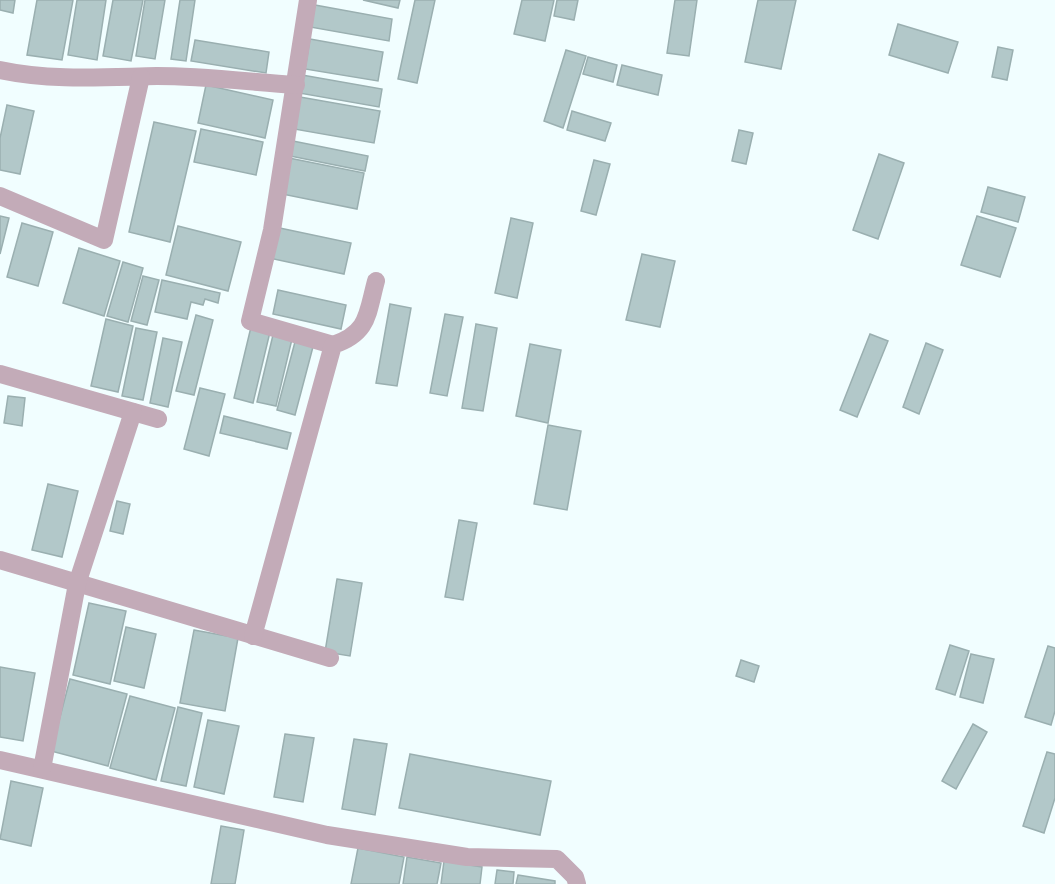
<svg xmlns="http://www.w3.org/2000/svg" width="1055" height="884" viewBox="0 0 1055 884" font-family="Arial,sans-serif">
<rect width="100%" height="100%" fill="#f1feff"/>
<g fill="#b2c8c9" stroke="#9aafb0" stroke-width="1.5">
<polygon points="0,0 15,0 13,13 0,10"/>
<polygon points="37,0 73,0 62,60 27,55"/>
<polygon points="77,0 106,0 97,60 68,55"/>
<polygon points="113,0 143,0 131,61 103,56"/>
<polygon points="145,0 165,0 155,59 136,56"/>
<polygon points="180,0 195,0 186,61 171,59"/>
<polygon points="363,0 400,0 398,8"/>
<polygon points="415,0 435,0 417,83 398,79"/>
<polygon points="522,0 554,0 545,41 514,34"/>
<polygon points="557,0 578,0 574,20 554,16"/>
<polygon points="675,0 697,0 689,56 667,53"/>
<polygon points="758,0 796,0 781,69 745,62"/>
<polygon points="315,5 392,19 389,41 310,27"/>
<polygon points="898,24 958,42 948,73 889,55"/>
<polygon points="310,39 383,52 378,81 305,69"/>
<polygon points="195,40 269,52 266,73 191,61"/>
<polygon points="998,47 1013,50 1007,80 992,77"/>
<polygon points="566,50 586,56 563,128 544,121"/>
<polygon points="588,57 617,65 613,82 583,74"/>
<polygon points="622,65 662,75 658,95 617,85"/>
<polygon points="302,75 382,89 379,107 299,93"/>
<polygon points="206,85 273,100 265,138 198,123"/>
<polygon points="300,97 380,111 374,143 294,129"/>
<polygon points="7,105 34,111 20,174 0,170 0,138"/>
<polygon points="572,111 611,123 605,141 567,130"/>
<polygon points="154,122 196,131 170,242 129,232"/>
<polygon points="201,129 263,142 256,175 194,162"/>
<polygon points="739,130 753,133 746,164 732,161"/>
<polygon points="288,140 368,156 365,171 285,155"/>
<polygon points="879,154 904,163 878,239 853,230"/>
<polygon points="289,158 364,173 357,209 282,194"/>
<polygon points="594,160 610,164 596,215 581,211"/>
<polygon points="988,187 1025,197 1018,222 981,212"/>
<polygon points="0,216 9,218 0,254"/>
<polygon points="977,216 1016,228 1000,277 961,265"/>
<polygon points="511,218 533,223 517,298 495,293"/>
<polygon points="22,223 53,232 38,286 7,277"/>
<polygon points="178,226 241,242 228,291 166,275"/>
<polygon points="275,227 351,243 344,274 269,258"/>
<polygon points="79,248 120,261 104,316 63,303"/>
<polygon points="642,254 675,261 660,327 626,320"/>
<polygon points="123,262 143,268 128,322 107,316"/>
<polygon points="143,276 159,280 147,325 131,321"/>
<polygon points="162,280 220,293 218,303 205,299 203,305 191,302 187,319 155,312"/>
<polygon points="278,290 346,305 341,329 273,314"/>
<polygon points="390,304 411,308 397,386 376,383"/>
<polygon points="445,314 463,317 447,396 430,393"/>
<polygon points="196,315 213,320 194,395 176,391"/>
<polygon points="106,319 133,326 118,392 91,386"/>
<polygon points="476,324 497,328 483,411 462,408"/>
<polygon points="251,327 270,332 253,403 234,398"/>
<polygon points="136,328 157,332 143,400 122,396"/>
<polygon points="870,334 888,341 857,417 840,410"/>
<polygon points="273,335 292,339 276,406 257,402"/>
<polygon points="163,338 182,342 168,407 150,403"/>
<polygon points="296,338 314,343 295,415 277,410"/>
<polygon points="926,343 943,350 919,414 903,407"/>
<polygon points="530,344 561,350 548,423 516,416"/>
<polygon points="200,388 225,394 209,456 184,449"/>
<polygon points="8,396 25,398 22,426 4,423"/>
<polygon points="224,416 291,433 287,449 220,433"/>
<polygon points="548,425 581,431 567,510 534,504"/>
<polygon points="48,484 78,491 62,557 32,550"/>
<polygon points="117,501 130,504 123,534 110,531"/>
<polygon points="459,520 477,523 463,600 445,597"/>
<polygon points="337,579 362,583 350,656 325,652"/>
<polygon points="89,603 126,611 110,684 73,675"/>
<polygon points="126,627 156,634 144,688 114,681"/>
<polygon points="194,630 238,638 225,711 180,703"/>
<polygon points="950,645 969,651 955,695 936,689"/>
<polygon points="1048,646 1055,648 1055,711 1051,725 1025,717"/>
<polygon points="971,654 994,659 983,703 960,697"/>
<polygon points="741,660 759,666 754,682 736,676"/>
<polygon points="0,667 35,673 23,741 0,737"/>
<polygon points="70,679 127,694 108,766 51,751"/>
<polygon points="130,696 175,708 156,780 110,768"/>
<polygon points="178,707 202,713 186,786 161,781"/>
<polygon points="208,720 239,726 224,794 194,787"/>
<polygon points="973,724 987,732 956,789 942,781"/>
<polygon points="285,734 314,738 303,802 274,797"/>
<polygon points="354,739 387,744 375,815 342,809"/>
<polygon points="1047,752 1055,754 1055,798 1044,833 1023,826"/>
<polygon points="410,754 551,781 540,835 399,808"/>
<polygon points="11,781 43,788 31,846 0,839"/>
<polygon points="221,826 244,830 235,884 211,884"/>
<polygon points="358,848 404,857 399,884 351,884"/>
<polygon points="407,857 441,863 437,884 403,884"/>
<polygon points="444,861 482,867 480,884 441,884"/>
<polygon points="497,870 514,872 513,884 495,884"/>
<polygon points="518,875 555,881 555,884 516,884"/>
</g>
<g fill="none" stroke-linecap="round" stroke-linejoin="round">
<g stroke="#c3abb8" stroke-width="18">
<polyline points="308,0 272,230 250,321 333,345"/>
<path d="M0,70C51,81 105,77 157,76C203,76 250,82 296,85"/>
<polyline points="0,196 104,240 141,77"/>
<polyline points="0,374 158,419"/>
<polyline points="0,560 330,658"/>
<path d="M253,636L333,345C369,333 367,314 376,281"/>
<polyline points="0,760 327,835 467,857 557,859 575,877 577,884"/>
<polyline points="42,769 77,584 133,412"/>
</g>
</g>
</svg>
